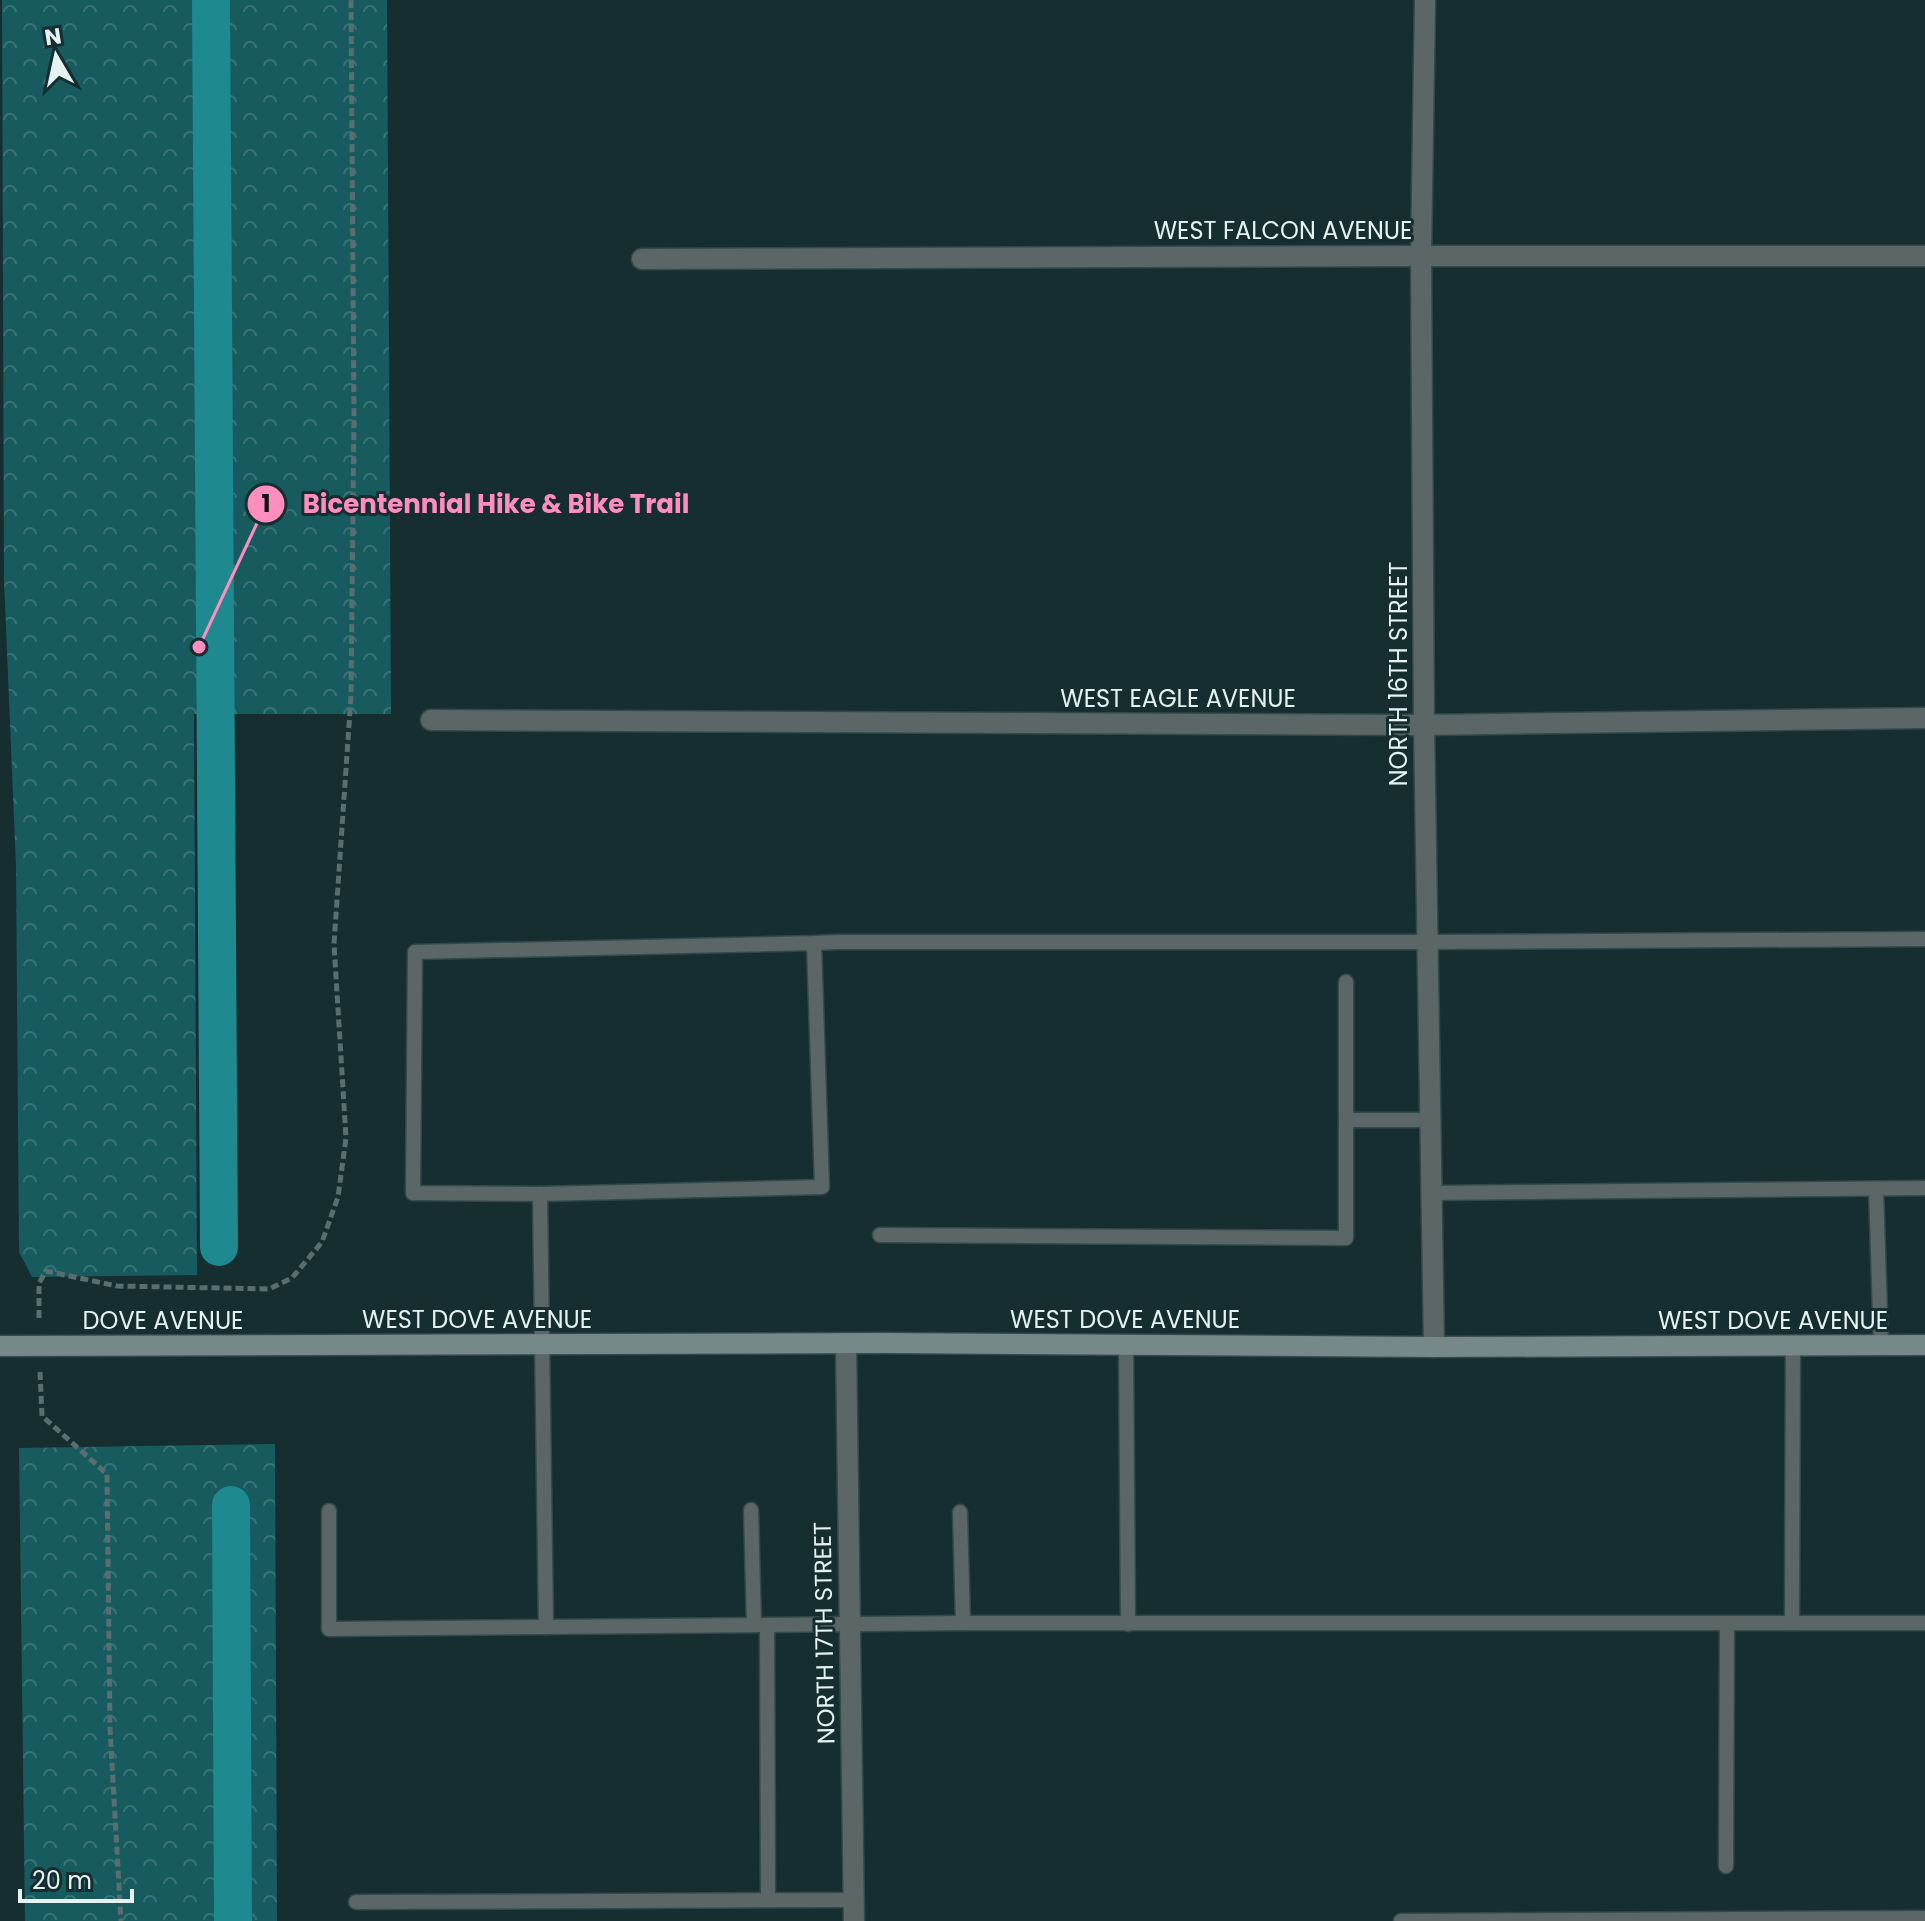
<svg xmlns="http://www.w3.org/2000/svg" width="1925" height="1921" viewBox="0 0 1925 1921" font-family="Poppins,sans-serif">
<defs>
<pattern id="park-crowns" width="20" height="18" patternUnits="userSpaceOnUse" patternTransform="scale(2)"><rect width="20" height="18" fill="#185b5f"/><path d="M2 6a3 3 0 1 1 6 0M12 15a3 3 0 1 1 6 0" fill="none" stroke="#397376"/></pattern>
</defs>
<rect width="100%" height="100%" fill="#162e2f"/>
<g fill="url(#park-crowns)">
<polygon points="2,0 387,0 391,714 194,714 197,1275 32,1277 19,1252 16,866 4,580"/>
<polygon points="275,1444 277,1921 25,1921 19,1448"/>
</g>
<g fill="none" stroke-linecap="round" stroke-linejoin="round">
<g stroke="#1e898f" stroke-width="38">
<polyline points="211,0 219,1247"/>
<polyline points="231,1505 233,1921"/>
</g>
<defs>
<g id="service">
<polyline points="814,943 822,1187 540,1194 413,1193 415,952 814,943 837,942 1427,942 1925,939"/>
<polyline points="1346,1120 1430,1120"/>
<polyline points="1876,1189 1881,1345"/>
<polyline points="1432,1193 1925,1188"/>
<polyline points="540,1194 546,1627 963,1623 1925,1623"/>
<polyline points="880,1235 1346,1238 1346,982"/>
<polyline points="1126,1345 1128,1624"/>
<polyline points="751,1510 754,1625"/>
<polyline points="329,1511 329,1629 546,1627"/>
<polyline points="960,1512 963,1623"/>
<polyline points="1792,1623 1793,1346"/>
<polyline points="767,1625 768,1900"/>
<polyline points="1726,1866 1727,1624"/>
<polyline points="356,1902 853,1900"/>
<polyline points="1401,1921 1925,1918"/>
</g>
<g id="minor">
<polyline points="1425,0 1421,256 1424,725 1434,1347"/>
<polyline points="642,259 1421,256 1925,256"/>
<polyline points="431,720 1424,725 1925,718"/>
<polyline points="846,1344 854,1921"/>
</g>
<polyline id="secondary" points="0,1346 885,1343 1434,1347 1925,1345"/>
</defs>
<use href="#service" stroke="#33494a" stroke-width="17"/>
<use href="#minor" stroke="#33494a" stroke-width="23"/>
<use href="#secondary" stroke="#33494a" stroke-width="23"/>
<g stroke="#596e6e" stroke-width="5" stroke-dasharray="8 4" stroke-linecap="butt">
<polyline points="39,1318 39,1283 46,1271 117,1286 269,1289 292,1278 322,1242 338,1197 346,1138 334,944 351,696 354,415 351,0"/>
<polyline points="40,1372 42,1416 107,1474 110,1729 121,1921"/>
</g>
<use href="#service" stroke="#5b6667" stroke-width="14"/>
<use href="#minor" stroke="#5b6667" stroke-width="20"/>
<use href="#secondary" stroke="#778889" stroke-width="20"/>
</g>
<g text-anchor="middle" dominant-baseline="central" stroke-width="6" stroke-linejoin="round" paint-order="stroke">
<g font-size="24" fill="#e4f2f2" stroke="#162e2f">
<text x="1283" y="230">WEST FALCON AVENUE</text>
<text transform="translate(1398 674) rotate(-90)">NORTH 16TH STREET</text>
<text x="1178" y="698">WEST EAGLE AVENUE</text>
<text x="477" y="1319">WEST DOVE AVENUE</text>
<text x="1125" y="1319">WEST DOVE AVENUE</text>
<text x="163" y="1320">DOVE AVENUE</text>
<text x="1773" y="1320">WEST DOVE AVENUE</text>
<text transform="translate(824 1633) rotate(-91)">NORTH 17TH STREET</text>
</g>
</g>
<path fill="none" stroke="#fe8ebd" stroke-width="3" d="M199 647L266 504"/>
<g fill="#fe8ebd" stroke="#162e2f" stroke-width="3">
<circle cx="199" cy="647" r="8"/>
<circle cx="266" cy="504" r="20"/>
</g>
<g font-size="24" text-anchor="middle" font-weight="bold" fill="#111">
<text x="266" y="512">1</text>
</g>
<g font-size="26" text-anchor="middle" font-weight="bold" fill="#fe8ebd" stroke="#162e2f" stroke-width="6" stroke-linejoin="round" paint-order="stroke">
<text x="496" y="513">Bicentennial Hike &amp; Bike Trail</text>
</g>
<g transform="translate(56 56) rotate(351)" stroke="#162e2f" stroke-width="6" paint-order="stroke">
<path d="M0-6L14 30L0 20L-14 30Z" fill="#e4f2f2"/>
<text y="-12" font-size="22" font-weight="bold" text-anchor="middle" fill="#e4f2f2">N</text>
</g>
<path d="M20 1889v12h112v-12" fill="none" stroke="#e4f2f2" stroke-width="4"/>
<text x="32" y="1889" font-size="24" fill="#e4f2f2" stroke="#162e2f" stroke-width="6" paint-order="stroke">20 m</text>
</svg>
